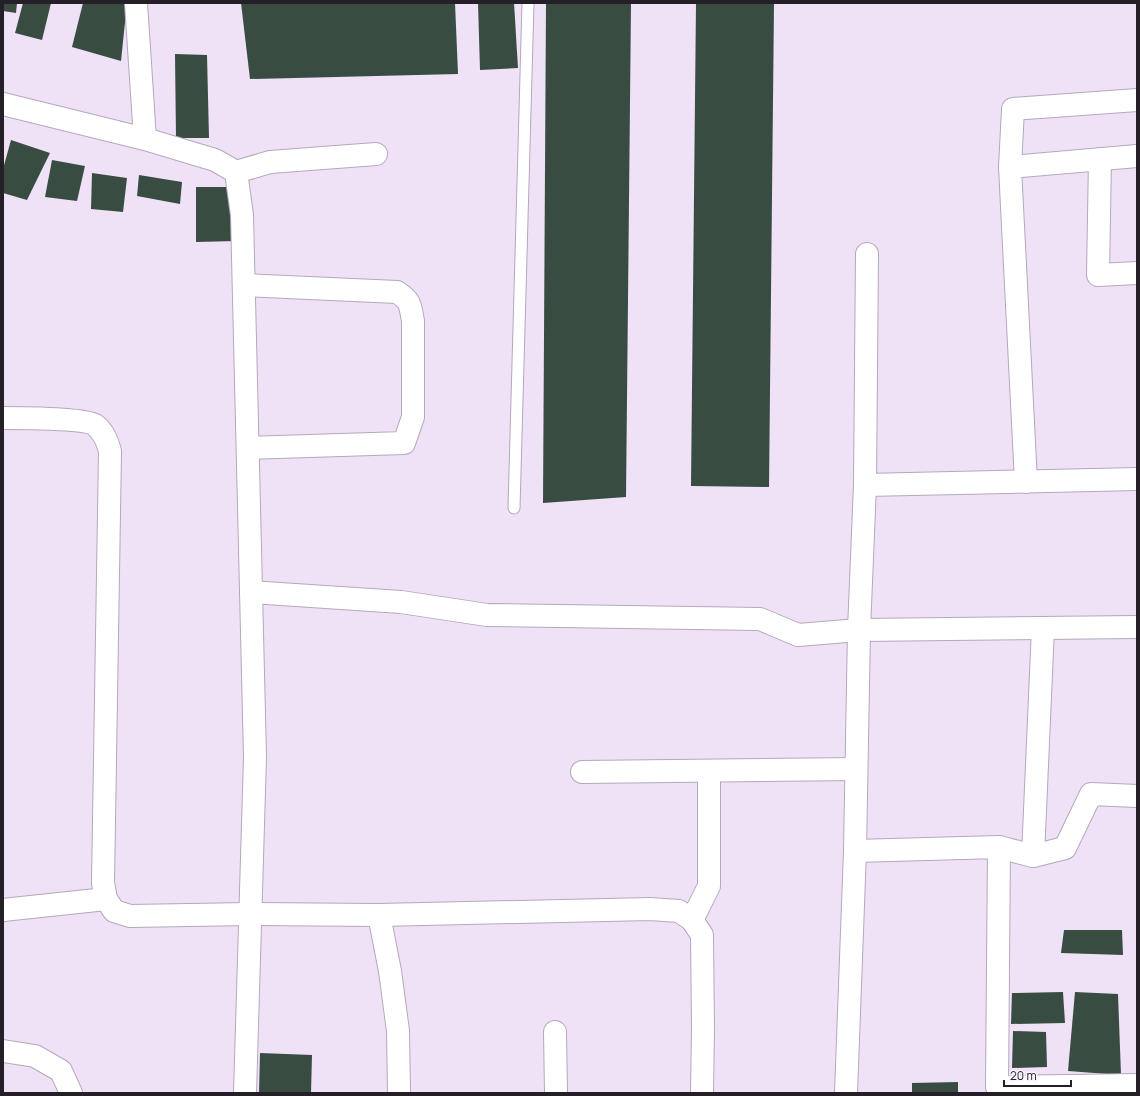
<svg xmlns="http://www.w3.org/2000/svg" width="1140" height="1096" viewBox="0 0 1140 1096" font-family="Manrope,sans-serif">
<rect width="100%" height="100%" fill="#efe2f6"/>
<g fill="#394c42">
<polygon points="3,3 17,3 16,13 3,11"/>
<polygon points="23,3 51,3 42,40 15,33"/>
<polygon points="83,3 127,3 121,61 72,47"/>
<polygon points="241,3 455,3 458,74 250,79"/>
<polygon points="478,3 514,3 518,68 480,70"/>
<polygon points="546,3 631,3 626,497 543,503"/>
<polygon points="696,3 774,3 769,487 691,486"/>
<polygon points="175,54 207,55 209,138 176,138"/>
<polygon points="11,140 50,153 27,200 3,193 3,169"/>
<polygon points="52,160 85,166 77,201 45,197"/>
<polygon points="92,173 127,178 123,212 91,209"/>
<polygon points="139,175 182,182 180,204 137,196"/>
<polygon points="196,187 235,187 236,241 196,242"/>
<polygon points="1064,930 1122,930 1123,955 1061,953"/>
<polygon points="1063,992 1065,1023 1011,1024 1012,993"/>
<polygon points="1075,992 1118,994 1121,1075 1068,1071"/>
<polygon points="1013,1031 1046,1032 1047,1067 1012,1068"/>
<polygon points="260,1053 312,1055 311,1093 259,1093"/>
<polygon points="958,1082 958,1093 912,1093 912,1083"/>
</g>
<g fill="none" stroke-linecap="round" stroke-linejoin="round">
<defs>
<polyline id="service" points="514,508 528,3"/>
<g id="minor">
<polyline points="136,3 145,139"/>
<polyline points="3,104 145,139 215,160 236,172 242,215 255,757 245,1093"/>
<polyline points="1100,159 1098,275 1137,273"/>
<polyline points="1010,167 1013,109 1137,100"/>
<polyline points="236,172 270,162 376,154"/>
<path d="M244,285L397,292C411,301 410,305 413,321V417L404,443L248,448"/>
<path d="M3,418C19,418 85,418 95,425C104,432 107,441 110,451L103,883L106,899L114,911L130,916L249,914L379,915L650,909L679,911L692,920L702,935L703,1029L702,1093"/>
<polyline points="1026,482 1010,167 1137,156"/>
<polyline points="865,485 1137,479"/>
<polyline points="251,592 401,602 487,615 760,619 798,635 859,630 1137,627"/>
<polyline points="582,772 856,769"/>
<polyline points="999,847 1033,856 1065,848 1091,794 1137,796"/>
<polyline points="855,851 999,847 997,1087 1137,1085"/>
<polyline points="1033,856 1043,628"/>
<polyline points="3,910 106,899"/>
<polyline points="379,915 390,971 398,1031 399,1093"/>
<polyline points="692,920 709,886 709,771"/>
<polyline points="555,1032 556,1093"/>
<polyline points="3,1051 35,1056 61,1071 71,1093"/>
<polyline points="846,1093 855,851 859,630 865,485 867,254"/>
</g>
</defs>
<use href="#service" stroke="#b5a8bc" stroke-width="13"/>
<use href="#minor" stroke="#b5a8bc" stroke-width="24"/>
<use href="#service" stroke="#fff" stroke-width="11"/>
<use href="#minor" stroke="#fff" stroke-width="22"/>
</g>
<rect width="1140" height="1096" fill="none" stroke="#252027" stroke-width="8"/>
<path d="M1004 1080v6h67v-6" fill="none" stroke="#252027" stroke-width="2"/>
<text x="1010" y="1080" font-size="12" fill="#252027" stroke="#f9f1fe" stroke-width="3" paint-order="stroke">20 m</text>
</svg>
